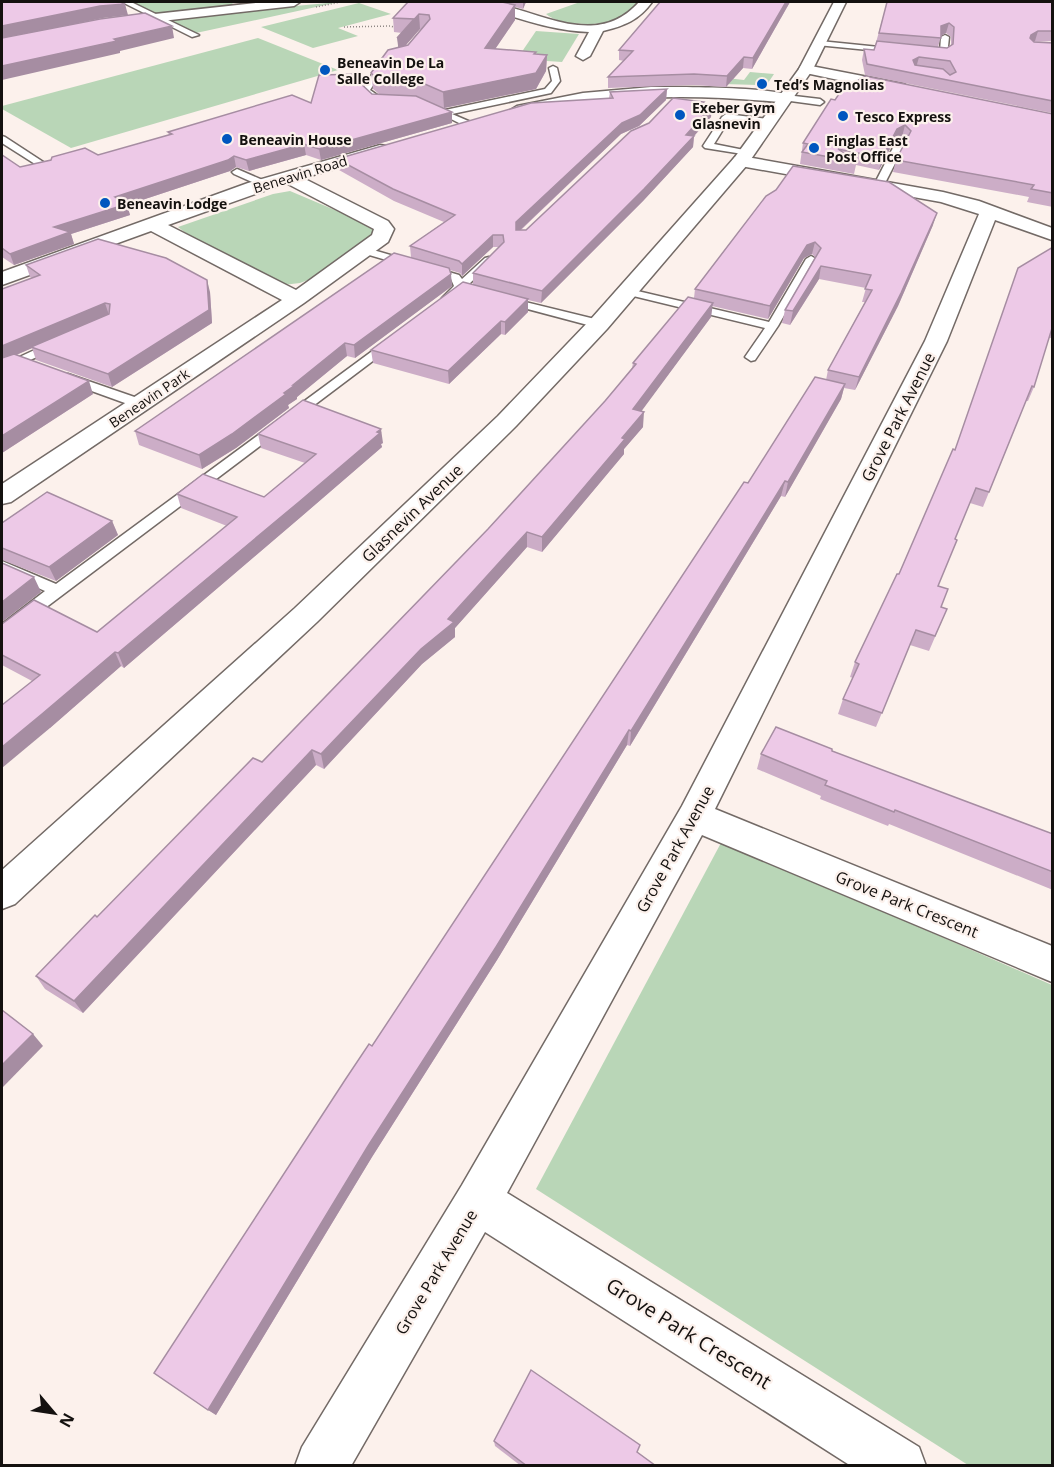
<svg xmlns="http://www.w3.org/2000/svg" width="1054" height="1467" viewBox="0 0 1054 1467" font-family="'Open Sans',sans-serif">
<rect width="100%" height="100%" fill="#fcf1ec"/>
<g fill="#b9d6b7">
<polygon points="128,2 231,2 240,11 339,2 196,33"/>
<path d="M580,2H638C634,6 630,13 625,16C609,27 560,27 546,14Z"/>
<polygon points="359,3 391,14 338,28 358,36 313,48 261,27"/>
<polygon points="536,31 579,34 562,62 517,59"/>
<polygon points="258,38 338,70 71,148 2,109 2,106"/>
<polygon points="750,72 774,74 768,83 757,85 724,84 727,78 744,80"/>
<polygon points="290,191 375,227 377,232 316,277 300,283 283,285 201,245 178,227 273,194"/>
<polygon points="722,841 1052,985 1052,1465 968,1465 536,1189"/>
</g>
<g fill="none" stroke-linecap="round" stroke-linejoin="round">
<defs>
<g id="service">
<polygon points="122,2 131,2 199,35 192,37"/>
<polygon points="945,35 949,37 947,56 923,56 923,52 940,52 941,37"/>
<polygon points="820,41 899,49 903,51 899,53 817,45 817,41"/>
<polygon points="382,59 389,61 370,90 380,97 388,100 378,103 362,90"/>
<polygon points="553,66 557,68 560,81 551,93 452,114 473,123 473,127 467,127 425,106 429,103 445,110 545,89 552,81 549,68"/>
<polygon points="786,95 820,99 824,102 820,105 783,100 783,96"/>
<polygon points="726,114 768,119 772,122 768,125 729,120 714,144 749,151 749,155 705,148 703,146 722,117"/>
<polygon points="2,136 5,137 54,169 46,171 2,143"/>
<polygon points="901,139 906,142 884,185 876,187 874,185 896,142"/>
<polygon points="237,169 267,182 269,184 261,186 234,174 232,172"/>
<polygon points="363,247 459,275 462,279 485,258 489,257 494,260 467,286 474,288 474,292 462,292 448,301 442,298 454,286 451,279 359,252 359,248"/>
<polygon points="811,256 816,259 778,326 755,360 751,361 745,357 765,328 625,294 623,292 629,289 769,322 806,259"/>
<polygon points="505,297 603,321 605,324 599,328 501,302 501,298"/>
<polygon points="390,338 396,342 394,345 8,636 2,638 2,624 45,591 2,572 2,561 56,584"/>
<polygon points="56,340 60,341 60,347 23,363 15,363 13,360"/>
<polygon points="68,374 146,401 148,404 141,408 136,407 64,381 62,378 64,375"/>
</g>
<g id="minor">
<polygon points="264,2 300,2 294,6 109,27 102,23 109,19"/>
<path d="M474,2C527,0 591,56 639,2H652C639,20 624,26 603,31L590,56L583,60L576,56L589,32C550,31 512,16 475,5Z"/>
<polygon points="806,65 904,84 912,89 904,94 801,72 799,69 801,66"/>
<path d="M651,87C672,87 783,86 794,98L786,103C695,93 607,94 517,116L509,111L517,106L583,93Z"/>
<path d="M380,145L386,146L388,150L386,154L303,178L388,221L394,229L388,242L304,303L11,502L2,504V484L282,300L151,231L2,285V272L248,183ZM286,183L374,229L372,235L296,290L168,225Z"/>
<polygon points="741,156 943,192 979,201 1052,228 1052,240 995,220 947,341 715,809 1052,946 1052,982 702,835 507,1193 919,1447 926,1466 851,1466 485,1232 351,1466 295,1466 302,1447 462,1185 682,806 925,341 979,214 941,202 735,165 732,161 735,157"/>
</g>
<polygon id="secondary" points="834,2 846,2 813,69 747,165 607,329 516,426 317,622 15,904 2,909 2,870 295,608 498,416 591,319 735,157 799,69"/>
</defs>
<use href="#service" stroke="#736a66" stroke-width="3"/>
<use href="#minor" stroke="#736a66" stroke-width="3"/>
<use href="#secondary" stroke="#736a66" stroke-width="3"/>
<g stroke="#8e8784" stroke-width="1.5" stroke-dasharray="1 2" stroke-linecap="butt">
<polyline points="581,2 607,2"/>
<polyline points="316,7 341,2"/>
<polyline points="344,27 390,26 398,28"/>
</g>
<use href="#service" fill="#fff" fill-rule="evenodd"/>
<use href="#minor" fill="#fff" fill-rule="evenodd"/>
<use href="#secondary" fill="#fff" fill-rule="evenodd"/>
</g>
<g fill="#ccadc7" fill-rule="evenodd">
<path d="M408,2H526L523,9L515,7V20L495,49L536,52V54L547,55L546,71L536,89L444,108L417,97L452,123L321,160L306,155L249,171L236,167L230,171L127,205L130,215L71,234L74,244L14,265L2,257V155L20,167L98,155L169,135L168,132L311,103L363,85L372,94H379L373,89L371,73L398,47L402,33L394,32L393,18ZM420,29H421L408,45L405,46Z"/>
<polygon points="660,2 790,2 752,69 743,68 726,87 693,85 608,88 608,77 624,61 619,60 619,50"/>
<path d="M887,2H1053V41H1034L1053,42V114L1052,113L865,75L862,60L864,49L874,50ZM946,33L951,37V45L947,48L938,47L941,36Z"/>
<polygon points="667,89 666,100 639,126 621,134 521,230 526,230 704,105 712,106 711,117 694,136 693,147 643,201 541,303 528,300 528,312 505,335 501,334 449,384 373,363 371,350 473,284 473,273 500,247 493,247 462,276 460,273 450,270 452,286 355,358 347,356 297,397 297,399 288,405 289,408 236,448 202,469 139,445 135,431 411,257 410,246 444,222 394,201 339,170 337,159 609,98 610,92"/>
<polygon points="831,99 1053,114 1053,207 1027,202 1029,197 893,172 896,160 906,141 902,137 894,141 879,170 856,165 854,174 800,164 803,143"/>
<polygon points="766,196 933,225 898,306 855,390 844,388 841,399 785,497 781,496 630,746 627,745 497,960 372,1157 216,1415 154,1373 748,483 826,380 828,370 865,302 862,302 866,288 819,279 790,325 782,323 785,310 815,257 812,254 804,258 768,319 712,306 711,317 641,411 643,427 624,449 624,454 542,552 527,547 455,628 455,637 422,664 324,769 316,765 83,1013 45,989 36,976 262,762 488,529 605,401 632,368 633,363 694,298 695,289"/>
<polygon points="1053,247 1053,338 1049,338 1034,387 1028,401 1026,401 983,507 970,503 955,539 938,586 941,607 947,609 929,651 910,645 876,727 838,714 843,699 853,678 850,677 855,662 899,574 955,450"/>
<polygon points="26,265 210,292 212,323 112,387 36,360 32,348 16,355 93,394 2,453 2,289 32,278 30,277"/>
<polygon points="258,434 383,443 381,444 382,447 302,516 124,668 121,666 50,728 32,681 2,665 2,624 97,632 227,526 181,508 177,494 264,497 305,463 261,448"/>
<polygon points="112,521 118,535 56,581 2,560 2,523"/>
<polygon points="832,751 1053,834 1053,890 889,824 888,826 820,799 821,796 757,769 761,754"/>
<polygon points="494,1441 637,1452 656,1466 521,1466 495,1446"/>
</g>
<g fill="#a68da2">
<polygon points="523,2 526,2 523,9"/>
<polygon points="786,2 790,2 752,69 753,58"/>
<polygon points="125,4 128,15 103,18 2,39 2,26 100,6"/>
<polygon points="515,5 515,20 485,64 485,48"/>
<polygon points="419,14 420,29 399,53 397,38"/>
<polygon points="949,23 946,33 939,37 941,26"/>
<polygon points="172,26 174,38 120,51 120,53 2,80 2,66 114,39"/>
<polygon points="1038,31 1035,41 1028,45 1031,35"/>
<polygon points="547,55 546,71 536,89 444,108 443,92"/>
<polygon points="744,57 743,68 726,87 727,76"/>
<polygon points="919,57 916,68 913,60"/>
<polygon points="362,74 363,84 359,82"/>
<polygon points="667,89 666,100 639,126 621,134 516,234 516,222 622,123"/>
<polygon points="712,106 711,117 694,136 693,147 643,201 541,303 542,291"/>
<polygon points="452,112 452,123 321,160 319,149"/>
<polygon points="905,125 902,137 894,141 879,170 882,158 897,129"/>
<polygon points="304,144 306,155 249,171 246,160"/>
<polygon points="234,156 236,167 230,171 127,205 130,215 71,234 74,244 14,265 10,254 54,227 115,197"/>
<polygon points="937,213 933,225 898,306 855,390 859,377"/>
<polygon points="493,235 493,247 462,276 462,264"/>
<polygon points="815,242 812,254 804,258 768,319 770,306 807,245"/>
<polygon points="821,266 819,279 790,325 793,311"/>
<polygon points="451,274 452,286 355,358 354,345"/>
<polygon points="207,280 210,292 212,323 112,387 108,374"/>
<polygon points="528,299 528,312 505,335 505,322"/>
<polygon points="105,303 109,315 2,361 2,346"/>
<polygon points="713,303 711,317 632,424 633,409"/>
<polygon points="501,321 501,334 449,384 448,371"/>
<polygon points="345,343 347,356 297,397 297,399 288,405 289,408 236,448 202,469 199,455 284,393 293,385"/>
<polygon points="89,381 93,394 2,453 2,436"/>
<polygon points="845,384 841,399 785,497 788,482"/>
<polygon points="644,412 643,427 624,449 624,454 542,552 542,537 622,438"/>
<polygon points="381,429 383,443 381,444 382,447 302,516 124,668 118,653"/>
<polygon points="785,481 781,496 630,746 631,731"/>
<polygon points="112,521 118,535 56,581 49,567"/>
<polygon points="527,532 527,547 455,628 455,637 422,664 324,769 321,754 448,619"/>
<polygon points="34,577 41,592 2,622 2,602"/>
<polygon points="115,652 121,666 50,728 2,768 2,747"/>
<polygon points="629,730 627,745 497,960 372,1157 216,1415 208,1410 368,1146"/>
<polygon points="312,750 316,765 83,1013 74,1001"/>
<polygon points="33,1034 43,1046 2,1088 2,1065"/>
</g>
<g fill="#edc9e7" stroke="#a68da2" stroke-width="1.5" fill-rule="evenodd">
<polygon points="2,2 120,2 125,4 100,6 2,26"/>
<polygon points="408,2 502,2 515,5 485,48 536,52 534,54 547,55 536,73 443,92 418,81 379,80 371,73 388,50 408,45 430,19 429,15 419,14 397,38 414,19 393,18"/>
<polygon points="660,2 786,2 753,58 744,57 727,76 694,74 608,77 633,51 619,50"/>
<path d="M887,2H1053V31H1038L1031,35L1030,38L1034,42L1053,43V101L867,64L864,49L874,50L877,41L947,48L953,44L954,27L949,23L941,26V38L879,33ZM919,57L950,61L956,72L950,75L943,69L915,65L913,60Z"/>
<polygon points="145,13 172,26 114,39 117,41 2,66 2,38 100,19"/>
<polygon points="362,74 359,82 372,94 416,96 452,112 319,149 304,144 246,160 234,156 228,160 115,197 127,204 54,227 70,232 10,254 2,248 2,155 20,167 51,160 52,157 85,148 98,155 172,134 168,132 292,95 311,103 319,75"/>
<polygon points="865,76 1053,114 1053,193 1031,189 1034,185 896,160 911,131 905,125 897,129 882,158 838,149 857,162 802,152 808,144 803,143 831,99 835,100 841,91"/>
<polygon points="667,89 640,115 622,123 516,222 516,230 526,230 631,131 649,123 673,98 704,102 702,104 712,106 686,135 694,136 644,189 542,291 473,273 504,242 503,235 493,235 462,264 459,261 410,246 455,215 393,189 337,159 531,103 613,98 610,92"/>
<polygon points="793,166 889,182 937,213 901,293 859,377 828,370 872,290 865,289 871,275 821,266 793,311 785,310 821,248 815,242 807,245 770,306 695,289 766,196 776,190"/>
<polygon points="98,239 166,258 207,280 209,310 108,374 31,347 109,314 110,304 105,303 2,346 2,289 40,275 26,265"/>
<polygon points="1053,247 1053,325 1034,387 1032,386 989,492 976,488 955,539 957,540 938,586 948,589 941,607 947,609 935,636 916,630 882,713 843,699 859,664 855,662 897,574 899,574 953,449 955,450 1018,268"/>
<polygon points="394,253 449,268 451,274 354,345 345,343 293,385 295,385 284,393 286,394 232,434 199,455 135,431"/>
<polygon points="463,282 528,299 505,322 501,321 448,371 371,350"/>
<polygon points="688,297 713,303 633,409 644,412 622,438 625,439 542,537 527,532 448,619 454,622 421,649 321,754 312,750 74,1001 36,976 95,915 97,917 253,758 262,762 488,529 605,401 636,364 633,363"/>
<polygon points="14,354 89,381 2,436 2,358"/>
<polygon points="815,377 845,384 788,482 785,481 631,731 629,730 496,947 368,1146 208,1410 154,1373 345,1080 369,1044 372,1046 744,482 748,483"/>
<polygon points="303,400 381,429 377,432 380,433 299,502 118,653 115,652 42,714 2,747 2,705 40,675 2,655 2,624 34,600 97,632 237,517 177,494 203,474 264,497 316,454 258,434"/>
<polygon points="47,492 112,521 49,567 2,548 2,523"/>
<polygon points="2,563 34,577 2,602"/>
<polygon points="776,727 832,749 832,751 1053,834 1053,872 895,810 894,812 825,785 827,781 761,754"/>
<polygon points="2,1010 33,1034 2,1065"/>
<polygon points="531,1370 640,1445 637,1452 656,1466 527,1466 494,1441"/>
</g>
<g fill="#0056bf" stroke="#fcf1ec" stroke-width="2">
<circle cx="325" cy="70" r="6"/>
<circle cx="762" cy="84" r="6"/>
<circle cx="680" cy="115" r="6"/>
<circle cx="843" cy="116" r="6"/>
<circle cx="227" cy="139" r="6"/>
<circle cx="814" cy="148" r="6"/>
<circle cx="105" cy="203" r="6"/>
</g>
<g text-anchor="middle" dominant-baseline="central" stroke-width="4.5" stroke-linejoin="round" paint-order="stroke">
<g font-size="14" font-weight="bold" fill="#14110f" stroke="#fcf1ec" text-anchor="start">
<text x="337" y="62">Beneavin De La<tspan x="337" dy="16">Salle College</tspan></text>
<text x="774" y="84">Ted’s Magnolias</text>
<text x="692" y="107">Exeber Gym<tspan x="692" dy="16">Glasnevin</tspan></text>
<text x="855" y="116">Tesco Express</text>
<text x="239" y="139">Beneavin House</text>
<text x="826" y="140">Finglas East<tspan x="826" dy="16">Post Office</tspan></text>
<text x="117" y="203">Beneavin Lodge</text>
</g>
<g font-size="14" fill="#14110f" stroke="#fcf1ec">
<text transform="translate(300 174) rotate(-17)">Beneavin Road</text>
<text transform="translate(149 398) rotate(-34)">Beneavin Park</text>
</g>
<g font-size="16" fill="#14110f" stroke="#fcf1ec">
<text transform="translate(898 417) rotate(-63)">Grove Park Avenue</text>
<text transform="translate(412 513) rotate(-44)">Glasnevin Avenue</text>
<text transform="translate(675 849) rotate(-61)">Grove Park Avenue</text>
<text transform="translate(907 904) rotate(22)">Grove Park Crescent</text>
<text transform="translate(436 1272) rotate(-59)">Grove Park Avenue</text>
</g>
<g font-size="20" fill="#14110f" stroke="#fcf1ec">
<text transform="translate(689 1333) rotate(32)">Grove Park Crescent</text>
</g>
</g>
<rect width="1054" height="1467" fill="none" stroke="#14110f" stroke-width="6"/>
<g transform="translate(54 1413) rotate(119)" stroke="#fcf1ec" stroke-width="4.5" paint-order="stroke">
<path d="M0-4.5L10 22L0 15L-10 22Z" fill="#14110f"/>
<text y="-9" font-size="16" font-weight="bold" text-anchor="middle" fill="#14110f">N</text>
</g>
</svg>
